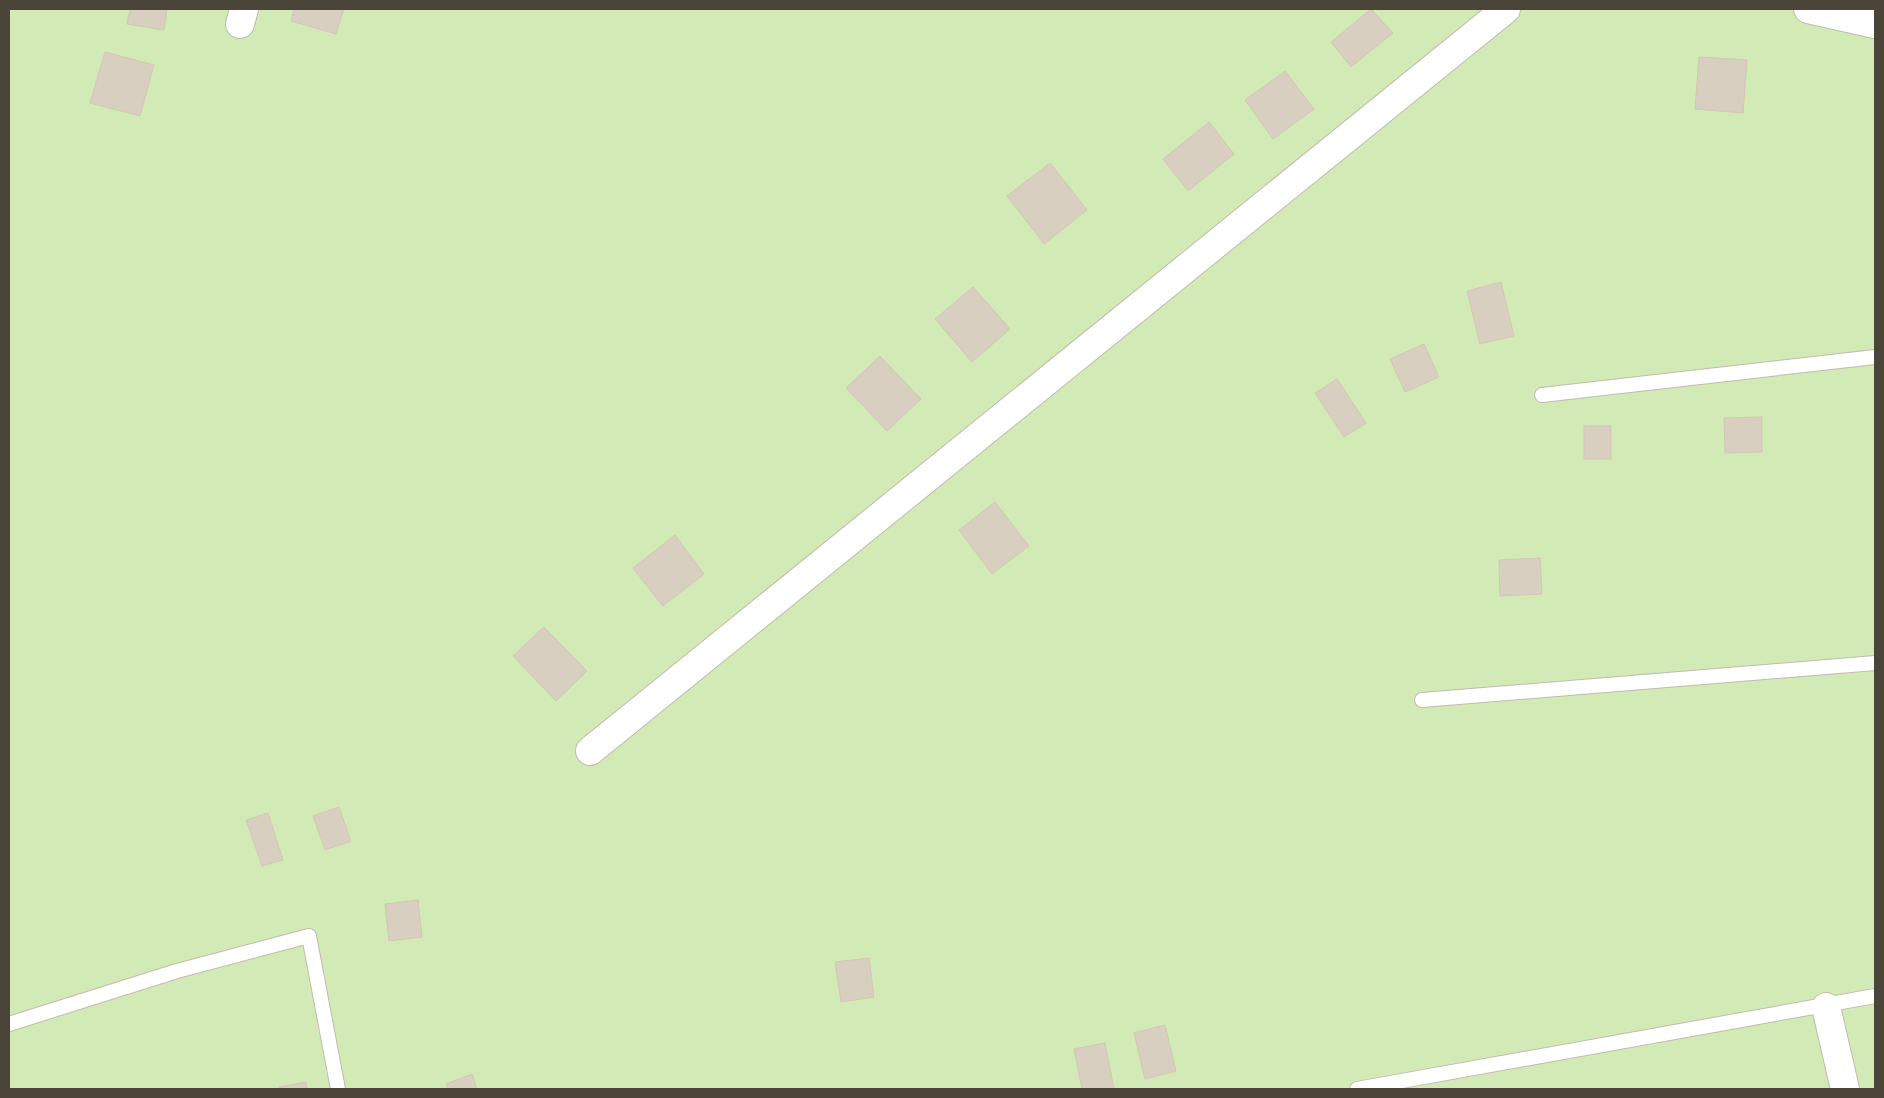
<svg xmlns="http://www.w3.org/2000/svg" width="1884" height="1098" viewBox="0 0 1884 1098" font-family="'Roboto Condensed',sans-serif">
<rect width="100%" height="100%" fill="#f6f3ec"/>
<rect fill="#d2eab5" x="9" y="9" width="1866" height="1080"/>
<g fill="#d8cfc1" stroke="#d3c7b4">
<polygon points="130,9 167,9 164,30 127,24"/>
<polygon points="294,9 344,9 336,34 291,21"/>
<polygon points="1371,9 1393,33 1351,67 1331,42"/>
<polygon points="105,52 154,65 140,116 90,103"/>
<polygon points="1699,57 1747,60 1743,113 1695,109"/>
<polygon points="1285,71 1314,109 1273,139 1245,100"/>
<polygon points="1209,122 1234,154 1188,191 1163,159"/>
<polygon points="1050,163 1087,210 1044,244 1007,196"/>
<polygon points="1501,282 1514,336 1480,344 1467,291"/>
<polygon points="973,287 1010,329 972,362 935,319"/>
<polygon points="1424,344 1439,377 1405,392 1390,359"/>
<polygon points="880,356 921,399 887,431 846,388"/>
<polygon points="1337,379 1366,423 1344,437 1315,393"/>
<polygon points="1762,417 1762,452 1725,453 1724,418"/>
<rect x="1584" y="426" width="27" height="33"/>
<polygon points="995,502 1029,546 992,574 959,530"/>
<polygon points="675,535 704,574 663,606 633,568"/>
<polygon points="1540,558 1542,594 1500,596 1499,560"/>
<polygon points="544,627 587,671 556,701 513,656"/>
<polygon points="339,807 351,841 325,850 313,816"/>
<polygon points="268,813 283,860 262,866 246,820"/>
<polygon points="418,900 422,937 389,941 385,904"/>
<polygon points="869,958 874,997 841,1002 835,962"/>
<polygon points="1165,1025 1176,1071 1145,1079 1134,1033"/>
<polygon points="1105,1043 1114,1089 1082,1089 1074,1049"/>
<polygon points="472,1074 477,1089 448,1089 446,1084"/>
<polygon points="306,1082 307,1089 280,1089 279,1087"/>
</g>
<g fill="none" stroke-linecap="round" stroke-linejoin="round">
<defs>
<g id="lane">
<polyline points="1542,395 1875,357"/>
<polyline points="1422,700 1875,663"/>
<polyline points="9,1024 177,971 309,936 338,1089"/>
<polyline points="1357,1089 1875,996"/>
</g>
<g id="street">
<polyline points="1808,9 1875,24"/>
<polyline points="240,24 244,9"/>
<polyline points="590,751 1506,9"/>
<polyline points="1826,1007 1845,1089"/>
</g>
</defs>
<use href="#lane" stroke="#c2bbae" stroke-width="16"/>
<use href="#street" stroke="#c2bbae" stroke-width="30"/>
<use href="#lane" stroke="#fff" stroke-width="14"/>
<use href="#street" stroke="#fff" stroke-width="28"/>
</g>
<rect width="1884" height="1098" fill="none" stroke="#4b4439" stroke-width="20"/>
</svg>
